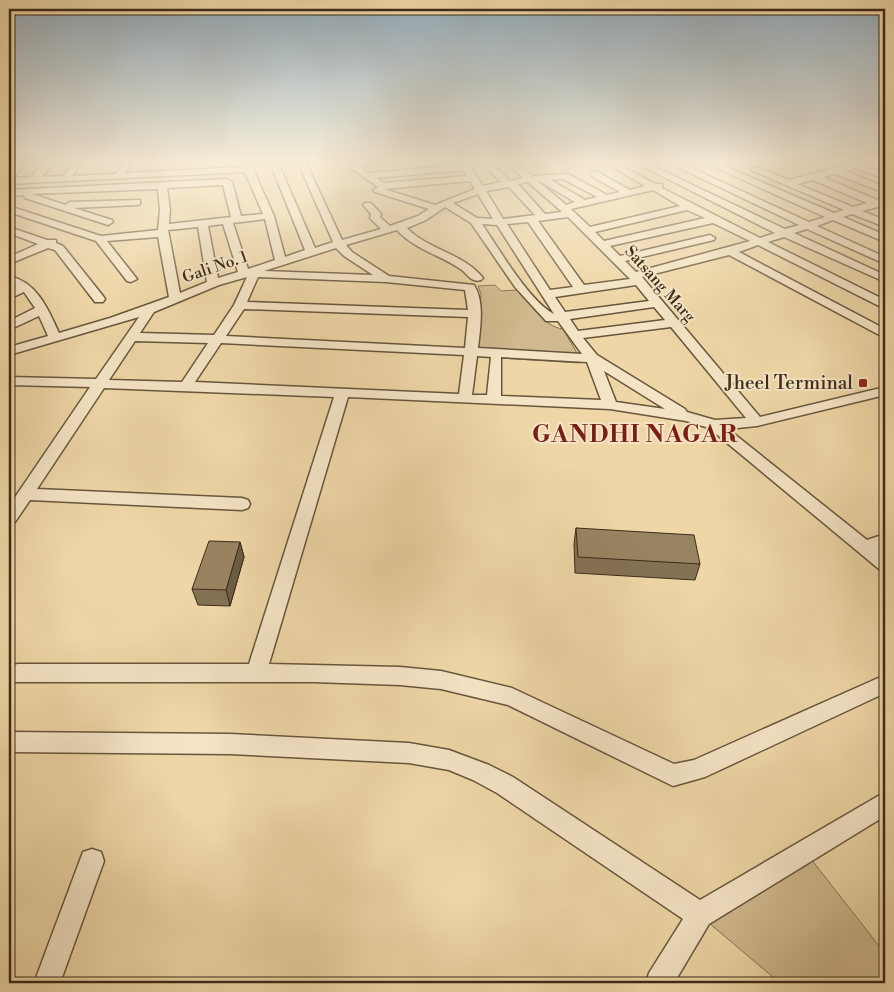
<svg xmlns="http://www.w3.org/2000/svg" width="894" height="992" viewBox="0 0 894 992" font-family="'Libre Bodoni',serif">
<rect width="100%" height="100%" fill="#eed6a6"/>
<filter id="stains"><feTurbulence type="fractalNoise" baseFrequency=".004" numOctaves="4"/><feColorMatrix values="0 0 0 0 .2 0 0 0 0 .09 0 0 0 0 .02 0 0 0 .5 -.17"/></filter>
<radialGradient id="worn" r=".72"><stop offset=".6" stop-color="#630" stop-opacity="0"/><stop offset="1" stop-color="#630" stop-opacity=".3"/></radialGradient>
<g fill="#d0b98e" stroke="#867254">
<path d="M495,285L501,291L518,290C530,303 544,327 563,329L577,353L580,363L483,357L477,354L481,294L478,286Z"/>
<polygon points="811,859 883,951 885,949 885,983 780,983 703,918"/>
</g>
<g fill="none" stroke-linecap="round" stroke-linejoin="round">
<defs>
<g id="minor">
<path d="M20,160H29L13,178L31,177L47,160H56L42,177L63,176L76,160H84L72,176L116,174L125,160H133L125,173L244,167V160H252L253,169L274,216L285,257L305,250L269,160H277L315,248L333,242L297,160H311L306,163L342,240L381,229L370,218L371,214L363,205L365,203H371L381,214L380,217L390,226L418,216L429,209L375,192L373,190L378,187L351,168L358,162L357,160H406L402,163L366,164L362,168L369,173L460,165L458,160H466L483,186L501,182L478,160H487L510,181L523,178L504,160H513L532,176L568,174L607,195L620,192L591,176V172H597L630,190L645,186L601,160H611L655,184H662V188L760,238L775,233L630,160H640L785,229L799,225L663,160H674L809,222L825,217L701,161L710,160L834,213L844,210L751,170L756,167L759,168L789,180L857,162L885,173V179L856,168L845,171L885,187V193L835,174L823,177L877,200L885,197V203L882,206L862,211L885,220V227L852,214L843,217L885,235V242L833,220L817,226L885,257V264L807,229L794,233L885,275V282L784,237L768,242L885,300V309L758,245L739,252L885,329V338L729,255L642,277L760,417L885,387V395L757,426L728,429L867,540L885,534V547L879,549L885,555V571L879,569L709,428L686,421L610,409L348,397L269,664L400,667L441,671L512,688L674,764L694,760L885,675V693L705,777L673,786L508,705L441,689L400,685L314,682H9V666L18,664H249L334,397L104,388L37,489L242,498L248,500L250,504L248,508L242,510L30,500L15,522L9,524V506L90,387L9,385V377L96,379L139,317L9,355V347L48,336L39,316L9,330V321L35,308L24,292L9,299V291L16,287L9,283V276C37,282 48,309 59,333L110,318L169,297L158,237L107,241L137,279L131,282L127,281L96,241L9,212V206L101,236L158,230L160,210L158,189L32,194L65,205L70,202L140,200V204L137,205L74,208L112,220L113,222L108,225L25,198L24,195L9,196V190L227,179L232,182L241,216L263,214L245,172L9,184V172ZM464,170L467,176L384,183L376,178ZM563,179L597,197L585,200L551,180ZM813,180L867,203L853,207L797,184ZM470,181L475,189L435,205L384,189ZM538,181H539L575,202L566,205ZM528,182L560,210L562,212L545,214L518,184ZM223,185L231,217L169,224L170,210L167,188ZM509,187L535,215L503,219L486,191ZM653,190L680,206L590,227L571,209ZM478,194L493,219L477,218L453,203ZM445,207L471,223L515,287L546,321H558L582,354L478,348C480,329 485,302 474,285L389,276L352,252L346,245L397,230C415,250 441,255 462,270C468,275 472,283 481,280L483,278C463,253 428,250 407,228L426,220ZM687,210L705,218L604,241L595,232ZM568,217L630,279L584,285L538,221ZM265,219L275,260L248,269L233,223ZM528,222L573,287L550,290L507,224ZM713,223L750,241L636,272L625,261L714,240L715,238L710,235L620,256L610,246ZM223,224L238,272L218,278L208,226ZM482,224L497,225L554,314C529,301 499,249 482,224ZM198,227L207,282L180,293L168,230ZM336,248L344,256L373,275L264,271ZM247,277L234,305L214,335L140,333L154,312L219,285ZM258,277L386,282L465,290L468,310L247,302ZM636,285L649,301L565,312L555,297ZM654,307L665,320L578,331L570,319ZM244,309L468,317L465,348L226,336ZM671,327L746,418L715,420L687,412L685,409L597,355L583,338ZM135,341L208,343L182,382L109,380ZM221,343L464,355L459,394L195,382ZM477,356L491,357L487,395H472ZM501,357L587,362L601,400L501,396ZM604,371L665,409L616,402Z"/>
<polygon points="9,227 47,240 56,240 56,243 63,246 103,296 105,299 103,302 95,302 55,250 48,248 9,264 9,257 38,244 9,233"/>
<polygon points="9,732 230,734 409,743 449,750 489,765 513,777 700,900 885,792 885,816 709,924 674,983 646,983 649,973 683,919 497,793 473,780 449,770 409,763 230,754 9,752"/>
<polygon points="92,849 101,852 104,861 60,983 34,983 83,852"/>
</g>
</defs>
<use href="#minor" stroke="#68563c" stroke-width="3"/>
<use href="#minor" fill="#f4e4c5" fill-rule="evenodd"/>
</g>
<g fill="#847254" stroke="#3c2b19">
<polygon points="576,528 700,564 695,580 575,573 574,544"/>
<polygon points="240,542 244,557 230,606 198,605 192,589"/>
</g>
<polygon fill="#6b5c45" stroke="#3c2b19" points="240,542 244,557 230,606 226,590"/>
<g fill="#998462" stroke="#3c2b19">
<polygon points="576,528 694,535 700,564 578,557"/>
<polygon points="209,541 240,542 226,590 192,589"/>
</g>
<linearGradient id="sky" x2="0" y2="1"><stop stop-color="#92aaba"/><stop offset="0.54" stop-color="#f7edd7"/><stop offset="1" stop-color="#f7edd7" stop-opacity="0"/></linearGradient>
<rect width="894" height="299" fill="url(#sky)"/>
<rect fill="#8f2418" stroke="#f4e4c5" stroke-width="2" x="858" y="378" width="10" height="10" rx="2.5"/>
<g text-anchor="middle" dominant-baseline="central" stroke-width="4" stroke-linejoin="round" paint-order="stroke">
<g font-size="16" fill="#3c2b19" stroke="#f4e4c5">
<text transform="translate(215 267) rotate(-19)">Gali No. 1</text>
<text transform="translate(660 284) rotate(48)">Satsang Marg</text>
</g>
<g font-size="19" fill="#3c2b19" stroke="#f4e4c5" text-anchor="end">
<text x="853" y="383">Jheel Terminal</text>
</g>
<g font-size="24" font-weight="bold" letter-spacing="1" fill="#7a1f14" stroke="#f4e4c5">
<text x="635" y="435">GANDHI NAGAR</text>
</g>
</g>
<rect width="894" height="992" fill="none" stroke="#eed6a6" stroke-width="30"/>
<rect x="10" y="10" width="874" height="972" fill="none" stroke="#3c2b19" stroke-width="2.5"/>
<rect x="15" y="15" width="864" height="962" fill="none" stroke="#3c2b19"/>
<rect width="100%" height="100%" filter="url(#stains)"/>
<rect width="100%" height="100%" fill="url(#worn)"/>
</svg>
